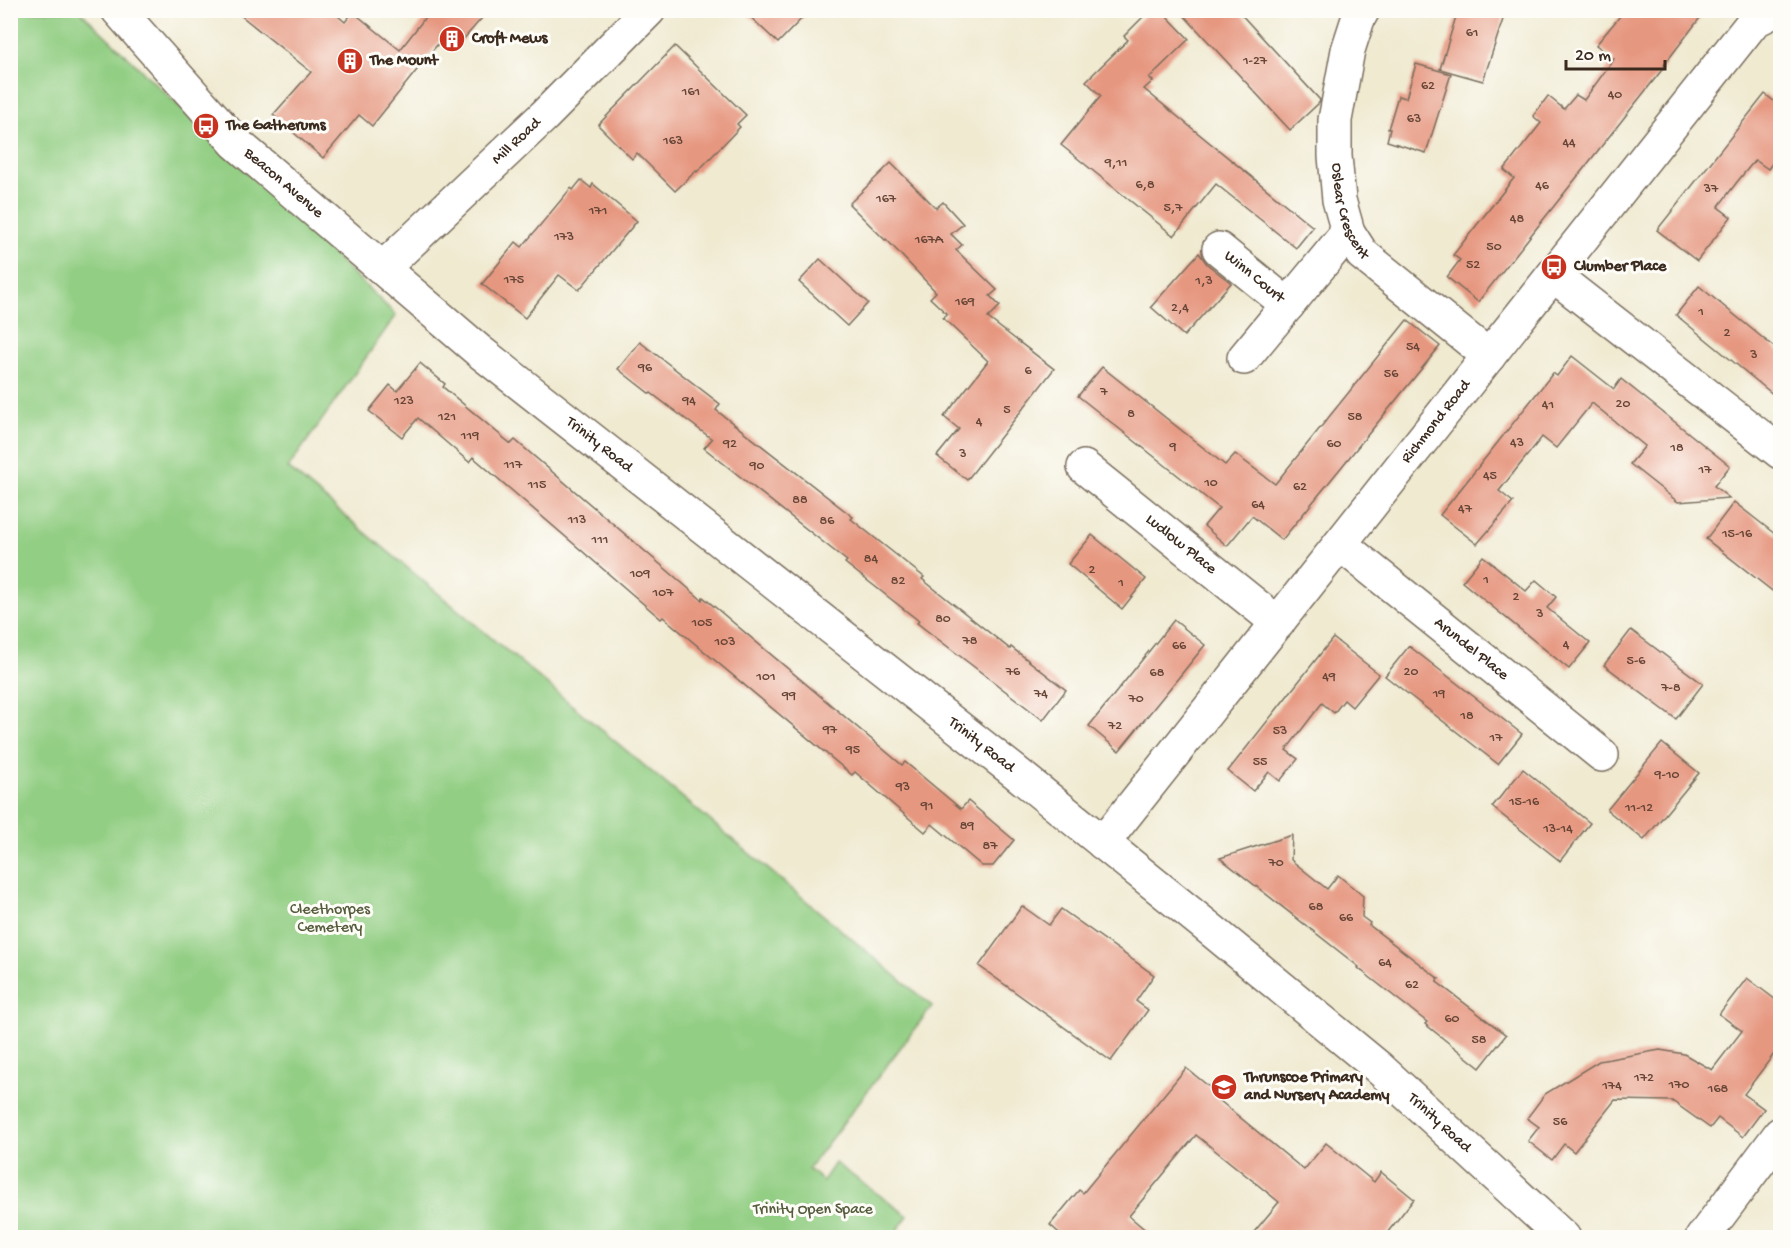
<svg xmlns="http://www.w3.org/2000/svg" width="1791" height="1248" viewBox="0 0 1791 1248" font-family="'Gochi Hand',sans-serif">
<rect width="100%" height="100%" fill="#fdfcf7"/>
<filter id="ink" filterUnits="userSpaceOnUse"><feTurbulence type="fractalNoise" baseFrequency=".0167" numOctaves="2"/><feDisplacementMap in="SourceGraphic" scale="12" xChannelSelector="R" yChannelSelector="G"/><feConvolveMatrix kernelMatrix="1 2 1 2 8 2 1 2 1" color-interpolation-filters="sRGB"/></filter>
<filter id="wash" filterUnits="userSpaceOnUse"><feTurbulence type="fractalNoise" baseFrequency=".008" numOctaves="4" result="noise"/><feDisplacementMap in="SourceGraphic" scale="24" xChannelSelector="R" yChannelSelector="G"/><feGaussianBlur stdDeviation="1.35" result="paint"/><feColorMatrix in="noise" values="0 0 0 0 0 0 0 0 0 0 0 0 0 0 0 0 0 1.4 0 .05"/><feComposite in="paint" operator="in"/></filter>
<g filter="url(#wash)">
<rect width="100%" height="100%" fill="#f0ead1"/>
<polygon fill="#92ce83" stroke="#667c50" stroke-width="1.5" points="10,11 80,11 396,315 288,468 932,1006 808,1169 823,1181 835,1163 908,1216 892,1237 11,1237"/>
<g id="blocks">
<g fill="#e69780">
<polygon points="234,10 331,10 345,22 353,12 400,50 431,10 489,10 454,50 441,40 372,126 359,115 323,158 273,115 311,72"/>
<polygon points="743,10 810,10 778,43"/>
<polygon points="1150,10 1161,10 1189,39 1149,78 1153,81 1144,89 1313,227 1296,248 1216,184 1174,236 1061,145 1101,96 1086,81 1128,40 1124,36"/>
<polygon points="1179,10 1237,10 1320,100 1319,103 1290,130"/>
<polygon points="1458,10 1506,10 1483,81 1440,69"/>
<polygon points="1625,10 1706,10 1664,65 1665,66 1478,302 1447,277 1460,260 1453,255 1514,178 1504,170 1541,123 1533,116 1548,96 1564,109 1576,95 1584,100 1614,59 1596,45"/>
<polygon points="675,46 746,115 737,124 740,127 697,172 696,171 675,191 637,153 632,159 598,125"/>
<polygon points="1416,64 1451,74 1426,153 1387,141 1390,129 1388,129 1398,96 1406,98"/>
<polygon points="1765,94 1780,106 1780,153 1768,169 1755,160 1737,182 1718,207 1731,217 1697,261 1657,230"/>
<polygon points="891,163 936,208 943,202 963,224 951,234 962,245 956,250 997,290 990,296 1000,306 988,318 1054,369 967,480 937,456 959,429 944,417 988,361 943,318 947,314 930,298 936,292 886,239 885,240 849,204"/>
<polygon points="581,180 591,188 593,184 637,221 579,290 559,275 525,318 482,284 516,242 522,247 571,188 573,190"/>
<polygon points="1199,253 1207,264 1231,283 1184,336 1151,307"/>
<polygon points="820,259 868,303 847,326 799,282"/>
<polygon points="1699,286 1780,352 1780,400 1676,315"/>
<polygon points="1407,320 1440,346 1282,540 1252,516 1227,546 1204,526 1219,508 1078,396 1102,367 1225,465 1235,454 1275,484"/>
<polygon points="640,342 720,404 716,410 853,517 851,519 924,577 922,579 1010,649 1011,647 1066,690 1043,720 917,623 919,621 845,563 847,561 704,448 712,439 651,393 650,394 618,369"/>
<polygon points="1572,356 1614,389 1621,379 1730,466 1714,486 1729,498 1678,502 1630,464 1645,446 1592,403 1556,448 1542,437 1499,491 1513,502 1477,544 1440,515 1553,373 1557,376"/>
<polygon points="420,363 445,384 443,387 511,444 515,440 702,600 703,597 902,765 905,762 961,809 968,801 1014,840 993,866 982,866 932,824 925,832 855,772 852,775 663,617 661,619 473,457 469,462 418,418 402,437 369,411 390,385 397,391"/>
<polygon points="1734,502 1780,538 1780,597 1706,539"/>
<polygon points="1092,535 1146,579 1122,609 1068,564"/>
<polygon points="1483,556 1526,591 1536,580 1556,597 1547,608 1590,643 1569,669 1462,582"/>
<polygon points="1174,620 1205,645 1119,751 1089,726"/>
<polygon points="1631,630 1703,684 1676,719 1604,665"/>
<polygon points="1333,638 1379,674 1352,707 1344,700 1334,713 1322,703 1286,750 1298,759 1280,781 1269,772 1253,791 1228,771"/>
<polygon points="1409,646 1522,734 1498,764 1385,676"/>
<polygon points="1662,743 1699,773 1644,840 1607,810"/>
<polygon points="1523,769 1590,823 1560,861 1492,807"/>
<polygon points="1292,835 1291,860 1327,889 1338,875 1363,896 1362,917 1370,923 1369,925 1439,979 1437,982 1506,1035 1480,1068 1425,1024 1427,1022 1358,968 1359,967 1220,858"/>
<polygon points="1022,906 1049,925 1061,909 1154,975 1136,1001 1148,1010 1111,1061 979,966"/>
<polygon points="1747,978 1780,1003 1780,1046 1744,1094 1764,1109 1743,1137 1718,1118 1710,1128 1672,1101 1615,1100 1574,1152 1564,1144 1552,1160 1528,1141 1539,1127 1527,1118 1545,1094 1599,1061 1660,1050 1684,1054 1712,1070 1742,1031 1719,1014"/>
<polygon points="1186,1068 1217,1093 1214,1096 1304,1170 1326,1143 1374,1182 1381,1172 1414,1199 1383,1238 1249,1238 1279,1202 1196,1135 1129,1216 1155,1238 1065,1238 1050,1225 1079,1190 1083,1193"/>
</g>
</g>
</g>
<g filter="url(#ink)">
<use href="#blocks" fill-opacity="0" stroke="#7a6d5d" stroke-width="1.5"/>
<g fill="none" stroke-linecap="round" stroke-linejoin="round">
<defs>
<g id="minor">
<path id="s1" d="M118,10L236,143L479,351L1014,771L1215,933L1379,1068L1564,1238"/>
<path id="s2" d="M1363,10L1358,19L1348,50L1335,120V156L1339,200L1348,232L1362,254L1489,356"/>
<path id="s3" d="M1219,249L1288,305"/>
<path id="s4" d="M383,268L544,116L649,10"/>
<polyline points="1553,275 1780,452"/>
<polyline points="1244,358 1348,232"/>
<path id="s5" d="M1084,467L1278,623"/>
<path id="s6" d="M1340,544L1602,755"/>
<path id="s7" d="M1103,843L1754,21L1776,10"/>
<polyline points="1702,1238 1780,1134"/>
</g>
</defs>
<use href="#minor" stroke="#7a6d5d" stroke-width="36"/>
<use href="#minor" stroke="#fff" stroke-width="33"/>
</g>
</g>
<defs>
<symbol id="building-disc" viewBox="-11 -11 22 22"><circle r="9.5" fill="#c8321e" stroke="#fdfcf7"/><path d="M-4-6H4V6H1V3H-1V6H-4ZM-2.5-4.3h1.7v1.8h-1.7ZM.8-4.3h1.7v1.8H.8ZM-2.5-1h1.7V.8h-1.7ZM.8-1h1.7V.8H.8Z" fill="#fff"/></symbol>
<symbol id="bus-disc" viewBox="-11 -11 22 22"><circle r="9.5" fill="#c8321e" stroke="#fdfcf7"/><path d="M-5-6H5V4H4V6H2V4H-2V6H-4V4H-5ZM-3.5-4V0h7V-4ZM-3.5 1.2v1.5H-2V1.2ZM2 1.2v1.5H3.5V1.2Z" fill="#fff"/></symbol>
<symbol id="school-disc" viewBox="-11 -11 22 22"><circle r="9.5" fill="#c8321e" stroke="#fdfcf7"/><path d="M0-5L7-2L0 1L-7-2ZM-4 1L0 2.5L4 1V4Q0 6-4 4Z" fill="#fff"/></symbol>
</defs>
<g fill-rule="evenodd">
<use href="#building-disc" x="437" y="24" width="30" height="30"/>
<use href="#building-disc" x="335" y="46" width="30" height="30"/>
<use href="#bus-disc" x="191" y="111" width="30" height="30"/>
<use href="#bus-disc" x="1539" y="252" width="30" height="30"/>
<use href="#school-disc" x="1209" y="1072" width="30" height="30"/>
</g>
<g text-anchor="middle" dominant-baseline="central" stroke-width="6" stroke-linejoin="round" paint-order="stroke">
<g font-size="14" fill="#664536">
<text x="1472" y="33">61</text>
<text x="1255" y="61">1-27</text>
<text x="1428" y="86">62</text>
<text x="691" y="92">161</text>
<text x="1615" y="95">40</text>
<text x="1414" y="119">63</text>
<text x="673" y="141">163</text>
<text x="1569" y="143">44</text>
<text x="1116" y="163">9,11</text>
<text x="1145" y="185">6,8</text>
<text x="1542" y="186">46</text>
<text x="1711" y="189">37</text>
<text x="886" y="199">167</text>
<text x="1173" y="208">5,7</text>
<text x="598" y="211">171</text>
<text x="1517" y="219">48</text>
<text x="564" y="237">173</text>
<text x="929" y="240">167A</text>
<text x="1494" y="247">50</text>
<text x="1473" y="265">52</text>
<text x="514" y="280">175</text>
<text x="1204" y="281">1,3</text>
<text x="965" y="302">169</text>
<text x="1180" y="308">2,4</text>
<text x="1701" y="312">1</text>
<text x="1727" y="333">2</text>
<text x="1413" y="347">54</text>
<text x="1754" y="355">3</text>
<text x="645" y="368">96</text>
<text x="1028" y="371">6</text>
<text x="1391" y="374">56</text>
<text x="1104" y="392">7</text>
<text x="404" y="401">123</text>
<text x="689" y="401">94</text>
<text x="1623" y="404">20</text>
<text x="1548" y="405">41</text>
<text x="1007" y="410">5</text>
<text x="1131" y="414">8</text>
<text x="447" y="417">121</text>
<text x="1355" y="417">58</text>
<text x="979" y="422">4</text>
<text x="470" y="436">119</text>
<text x="1517" y="443">43</text>
<text x="730" y="444">92</text>
<text x="1334" y="444">60</text>
<text x="1173" y="447">9</text>
<text x="1677" y="448">18</text>
<text x="963" y="454">3</text>
<text x="513" y="465">117</text>
<text x="757" y="466">90</text>
<text x="1705" y="470">17</text>
<text x="1490" y="476">45</text>
<text x="1211" y="483">10</text>
<text x="537" y="485">115</text>
<text x="1300" y="487">62</text>
<text x="800" y="500">88</text>
<text x="1258" y="505">64</text>
<text x="1465" y="509">47</text>
<text x="577" y="520">113</text>
<text x="827" y="521">86</text>
<text x="1737" y="534">15-16</text>
<text x="600" y="540">111</text>
<text x="871" y="559">84</text>
<text x="1092" y="570">2</text>
<text x="640" y="574">109</text>
<text x="1486" y="580">1</text>
<text x="898" y="581">82</text>
<text x="1121" y="583">1</text>
<text x="663" y="593">107</text>
<text x="1516" y="597">2</text>
<text x="1540" y="614">3</text>
<text x="943" y="619">80</text>
<text x="702" y="623">105</text>
<text x="970" y="641">78</text>
<text x="725" y="642">103</text>
<text x="1566" y="645">4</text>
<text x="1179" y="646">66</text>
<text x="1636" y="661">5-6</text>
<text x="1013" y="672">76</text>
<text x="1411" y="672">20</text>
<text x="1157" y="673">68</text>
<text x="766" y="677">101</text>
<text x="1329" y="677">49</text>
<text x="1671" y="688">7-8</text>
<text x="1041" y="694">74</text>
<text x="1439" y="694">19</text>
<text x="789" y="696">99</text>
<text x="1136" y="699">70</text>
<text x="1467" y="716">18</text>
<text x="1115" y="726">72</text>
<text x="830" y="730">97</text>
<text x="1280" y="731">53</text>
<text x="1496" y="738">17</text>
<text x="853" y="750">95</text>
<text x="1260" y="762">55</text>
<text x="1667" y="775">9-10</text>
<text x="903" y="787">93</text>
<text x="1524" y="802">15-16</text>
<text x="927" y="806">91</text>
<text x="1639" y="808">11-12</text>
<text x="967" y="826">89</text>
<text x="1558" y="829">13-14</text>
<text x="990" y="846">87</text>
<text x="1276" y="863">70</text>
<text x="1316" y="907">68</text>
<text x="1346" y="918">66</text>
<text x="1385" y="963">64</text>
<text x="1412" y="985">62</text>
<text x="1452" y="1019">60</text>
<text x="1479" y="1040">58</text>
<text x="1644" y="1078">172</text>
<text x="1679" y="1085">170</text>
<text x="1612" y="1086">174</text>
<text x="1718" y="1089">168</text>
<text x="1560" y="1122">56</text>
</g>
<g font-size="16" font-weight="bold" fill="#3b2a1e" stroke="#fdfcf7" text-anchor="start">
<text x="472" y="39">Croft Mews</text>
<text x="370" y="61">The Mount</text>
<text x="226" y="126">The Gatherums</text>
<text x="1574" y="267">Clumber Place</text>
<text x="1244" y="1078">Thrunscoe Primary<tspan x="1244" dy="18">and Nursery Academy</tspan></text>
</g>
<g font-size="16" fill="#3b2a1e" stroke="#fdfcf7">
<text stroke="none"><textPath href="#s4" startOffset="184">Mill Road</textPath></text>
<text stroke="none"><textPath href="#s1" startOffset="240">Beacon Avenue</textPath></text>
<text stroke="none"><textPath href="#s2" startOffset="208">Oslear Crescent</textPath></text>
<text stroke="none"><textPath href="#s3" startOffset="45">Winn Court</textPath></text>
<text stroke="none"><textPath href="#s7" startOffset="537">Richmond Road</textPath></text>
<text stroke="none"><textPath href="#s1" startOffset="650">Trinity Road</textPath></text>
<text stroke="none"><textPath href="#s5" startOffset="124">Ludlow Place</textPath></text>
<text stroke="none"><textPath href="#s6" startOffset="168">Arundel Place</textPath></text>
<text stroke="none"><textPath href="#s1" startOffset="1136">Trinity Road</textPath></text>
<text stroke="none"><textPath href="#s1" startOffset="1730">Trinity Road</textPath></text>
</g>
<g font-size="16" fill="#555b3c" stroke="#fdfcf7">
<text x="330" y="910">Cleethorpes<tspan x="330" dy="18">Cemetery</tspan></text>
<text x="813" y="1210">Trinity Open Space</text>
</g>
</g>
<rect width="1791" height="1248" fill="none" stroke="#fdfcf7" stroke-width="36"/>
<path d="M1566 60v9h99v-9" fill="none" stroke="#3b2a1e" stroke-width="3"/>
<text x="1575" y="60" font-size="18" fill="#3b2a1e" stroke="#fdfcf7" stroke-width="4.5" paint-order="stroke">20 m</text>
</svg>
